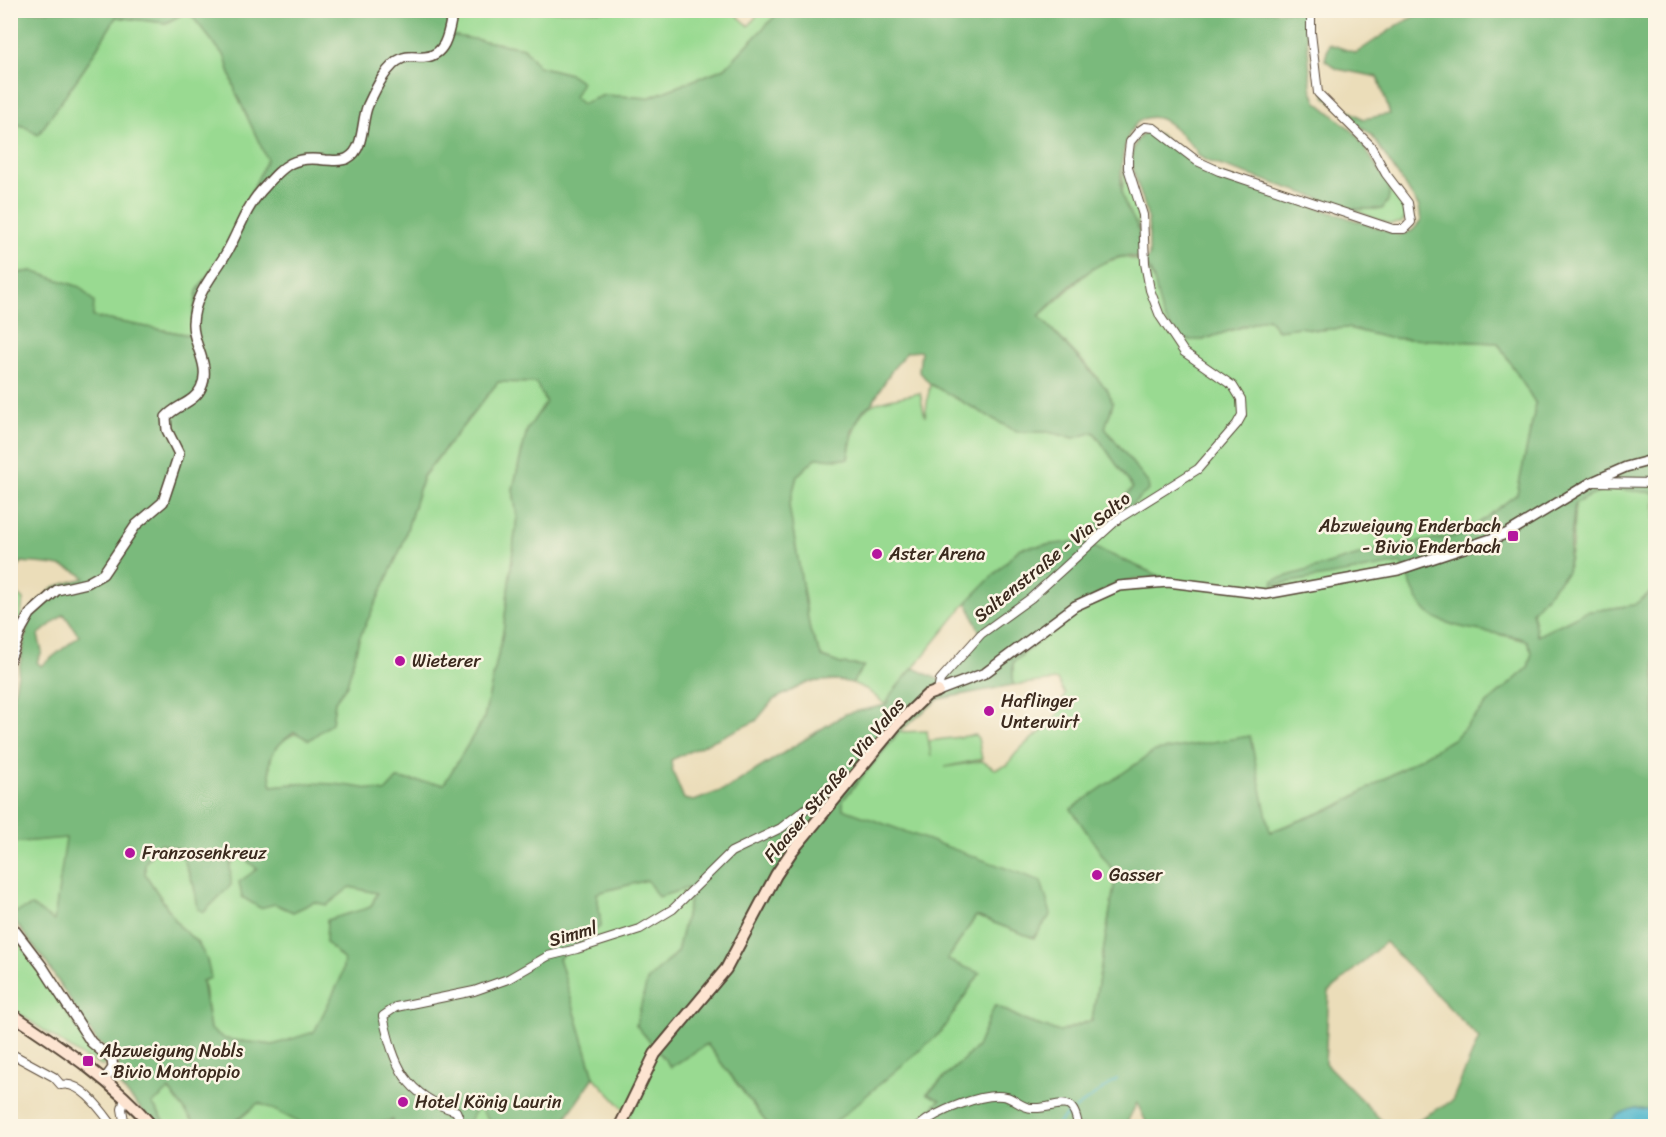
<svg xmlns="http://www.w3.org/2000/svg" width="1666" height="1137" viewBox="0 0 1666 1137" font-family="Sriracha,sans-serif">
<rect width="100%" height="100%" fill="#fcf5e5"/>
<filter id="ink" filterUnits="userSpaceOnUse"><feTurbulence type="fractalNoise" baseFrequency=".0167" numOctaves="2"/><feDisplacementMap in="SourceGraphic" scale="12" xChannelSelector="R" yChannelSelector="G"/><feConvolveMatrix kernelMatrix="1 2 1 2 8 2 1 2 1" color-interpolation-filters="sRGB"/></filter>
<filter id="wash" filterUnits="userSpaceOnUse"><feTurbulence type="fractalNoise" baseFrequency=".008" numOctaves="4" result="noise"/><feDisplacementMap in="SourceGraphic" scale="24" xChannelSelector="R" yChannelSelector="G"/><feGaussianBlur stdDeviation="1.35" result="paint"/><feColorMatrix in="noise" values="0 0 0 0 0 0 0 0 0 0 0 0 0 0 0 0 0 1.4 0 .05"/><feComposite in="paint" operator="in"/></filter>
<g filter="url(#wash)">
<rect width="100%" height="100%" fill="#ebddb9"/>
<g fill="#99da91" stroke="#6a8258" stroke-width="1.5">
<polygon points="188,11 225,57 236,93 267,159 190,335 93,317 32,271 11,274 10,124 24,126 38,135 86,66 116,17 166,23"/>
<polygon points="453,11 732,11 749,26 760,11 780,11 725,68 648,98 604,95 581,104 573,97 582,82 570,74 538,66 524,48 450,35"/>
<polygon points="1124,166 1136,203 1140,235 1122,196"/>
<polygon points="1390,187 1402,202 1406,217 1401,223 1389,224 1351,209 1382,209 1388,200"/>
<path d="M1122,257C1136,259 1147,262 1152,277L1202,340L1268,318L1277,330L1299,327L1317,330L1348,328L1388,338L1498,343L1536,404L1517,494L1463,535L1383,548L1274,580L1273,584L1401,563L1408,574L1481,630L1527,641L1532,652L1528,668L1491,700L1455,738L1338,806L1269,832L1072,809L1116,875L1092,1020L1060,1032L1028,1022L995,1005L977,1047L927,1093L940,1100L915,1126H833L832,1124L941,1032L979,974L947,960L976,916L1034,938L842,809L843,800L899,732L927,731L931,757L929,741L975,735L978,738L982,759L945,767L982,761L995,769L1008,765C1018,745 1038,737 1053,721C1059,714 1062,703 1065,694L1057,680L1013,685V663L1077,609L1115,592L1164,578L1080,542L967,602L892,694L886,705L866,689L852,683L863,666L841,664L822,657L810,631L789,506L797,476L816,458L848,459C858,400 865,404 920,393L925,417L930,384L1017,432H1048L1074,438L1094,432L1133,488L1086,536L1148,484L1105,427L1113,403L1094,373L1039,316L1096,265Z"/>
<path d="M498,382L536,383L546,402L527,430L513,489L517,517L503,633L484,718L444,785L397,779L385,793C341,783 316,781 272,786C261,738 293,733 332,723L335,701L347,685L359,639L402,546L423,477Z"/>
<polygon points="1608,488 1655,493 1655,589 1634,605 1585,612 1537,636 1532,611 1567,572 1572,547 1575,503"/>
<polygon points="11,588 23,600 11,686"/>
<polygon points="67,837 54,922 32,907 11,914 10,843"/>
<polygon points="159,844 180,849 194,886 198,909 239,854 258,869 275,904 293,912 314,902 327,905 350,887 377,893 371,906 326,942 344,960 341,978 314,1033 273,1045 225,1039 210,1029 198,943 180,927 145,874 145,863"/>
<polygon points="648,880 688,888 690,900 677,952 647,981 707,1044 769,1126 625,1126 630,1116 594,1077 559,958 601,926 597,893"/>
<polygon points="10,928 93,1051 105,1064 104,1067 83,1057 11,1008"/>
<polygon points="169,1090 197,1126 168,1126 152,1104"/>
<polygon points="258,1103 279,1110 310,1126 227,1126 241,1118"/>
<polygon points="478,1106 495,1126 466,1126"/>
</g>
<path fill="#7aba7b" stroke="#5a724c" stroke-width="1.5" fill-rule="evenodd" d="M11,11H453L450,35L524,48L538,66L570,74L582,82L574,97L582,104L604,95L648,98L725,68L780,11H1305L1311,87L1316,101L1355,133L1390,187L1388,201L1382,209H1351L1207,161L1197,155V151C1186,141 1173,122 1158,118C1122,110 1119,171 1122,194C1124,208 1136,219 1139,232C1141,241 1138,251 1139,260L1143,262L1149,257C1149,241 1150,225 1146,210C1140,186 1118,150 1146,132L1159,134L1185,157L1215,173L1399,235L1412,231L1421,221L1419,207L1372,136L1325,96L1323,85L1340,105L1363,119L1390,114L1378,77L1337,69L1325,60L1329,44L1356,53L1398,25L1426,11H1655V493L1608,488L1575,503L1567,572L1532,612L1537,636L1585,612L1634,605L1655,589V1115L1652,1111L1611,1120L1609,1126H1407L1452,1101L1479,1038L1385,942L1329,992L1325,1063L1387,1126H1148L1137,1103L1125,1126H915L940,1100L927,1094L977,1047L995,1005L1028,1022L1060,1032L1092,1020L1116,875L1071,809L1155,751L1250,736L1270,832L1338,806L1455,738L1491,700L1528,668L1532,652L1527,641L1520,638C1496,632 1440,629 1424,609C1413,596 1410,577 1401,563L1273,585L1274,580L1383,548L1463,535L1517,494L1536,404L1498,343L1388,338L1348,328L1317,330L1299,327L1277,330L1268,318L1202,340H1181C1175,332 1168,325 1164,317C1156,303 1158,282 1149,269C1122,228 1058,297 1039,316L1107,389L1113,403L1105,428L1148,483L1149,490L1089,539L1086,536L1133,488L1094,432L1074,438L1048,432H1017L930,384L919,371L921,351L907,352L892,370L872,403L863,410L852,431L848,459L816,458L797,476L789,506L810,631L822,657L841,664L864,666L852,683L836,680L809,682L773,700L756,721L671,760L672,770L684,799L694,801L728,788L845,714L886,705L891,694L913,668L940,680L981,635L967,602L1020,548L1080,541L1164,578C1148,578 1132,578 1117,584C1092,594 1032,642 1013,663V685L939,699L899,732L843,800V809L1041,881L1051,914L1034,938L976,916L947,960L980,973L941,1032L833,1124V1126H769L707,1044L671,1067L636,1025L647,981L677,952L690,900L688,888L658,897L647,880L597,893L601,926L559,958L594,1077L560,1126H495L478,1107L466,1126H391L393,1120C373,1125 328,1132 309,1126C292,1121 276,1109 258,1103C233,1126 230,1126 197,1126L169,1090L152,1104L168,1126H157L116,1082L119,1065L115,1053L97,1042L45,961L11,917V914L32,906L54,921L66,838L11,843V709L31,608L54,587L85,578C69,563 42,564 22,562L11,578V274L32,271L80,287L94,302L93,317L190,335L197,291L222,254L267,159L236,93L225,57L188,11L166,23L116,17L86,66L38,135L24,126L11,124ZM498,382L536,383L546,402L527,430L513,489L517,517L503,633L484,718L444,784L397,779L385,792C341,783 316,781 272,786C265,757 271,750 294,732L309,740L332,723L335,701L347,685L359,639L402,546L423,476ZM64,614L79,636L41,666L37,662L42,652L38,635ZM159,844L180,849L194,886L198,909L204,912L231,885L230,865L239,854L257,869L239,882L242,897L260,908L275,904L293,912L314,902L327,905L350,887L377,893L371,907L327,920L326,942L344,960L341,978L314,1032L273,1045L225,1039L210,1029L202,981L211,978L207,960L198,943L180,927L145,874V863Z"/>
<path fill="#4db6cc" stroke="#447075" stroke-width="1.5" d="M1635,1108L1652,1111L1655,1115V1126H1609C1613,1114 1624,1112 1635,1108Z"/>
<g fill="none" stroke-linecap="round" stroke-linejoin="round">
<g stroke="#4db6cc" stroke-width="2">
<polyline points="1075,1109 1117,1079"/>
<polyline points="1055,1126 1070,1112"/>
</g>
</g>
</g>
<g filter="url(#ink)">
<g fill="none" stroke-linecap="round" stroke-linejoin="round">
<defs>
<g id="minor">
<polyline points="1594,482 1656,483"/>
<polyline points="938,691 940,680 981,634 1031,598 1118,519 1198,469 1237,424 1242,415 1241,399 1233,386 1184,352 1160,316 1150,290 1145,263 1143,215 1128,168 1128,158 1130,142 1139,131 1145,127 1154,128 1197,161 1219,171 1393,229 1404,229 1411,222 1408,203 1386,174 1370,145 1318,93 1311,33 1311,10"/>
<path d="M10,1053L54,1077L61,1085C81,1080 103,1113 113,1126"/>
<polyline points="125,1098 122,1109 125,1126"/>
<path d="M456,1126L459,1118L456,1111C405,1096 394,1065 383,1016L396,1007L474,991L508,979L548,956L577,949L640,929L673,909L731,852L781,828L816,801L825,790L835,788L842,791"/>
<path d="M919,1126C936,1112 984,1091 1007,1097C1016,1100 1022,1108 1032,1108C1056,1110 1073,1090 1078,1126"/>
</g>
<g id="tertiary">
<path d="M10,659L22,628L30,614L57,590L87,583L103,574L136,525L163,502L179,454L167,430L166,417C176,405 194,403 201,388C212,365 192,345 193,323C194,294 215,274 228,250C239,230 246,208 261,191C283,167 291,155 325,160C332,160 342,162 348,158C365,149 361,120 368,105C375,90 387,64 403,58C410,55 418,58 425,57C448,55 449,28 453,10"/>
<polyline points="938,691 985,673 1075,606 1119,586 1168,582 1266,594 1398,570 1506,534 1592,482 1626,467 1656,459"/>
<polyline points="10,924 42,966 91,1042 112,1060 113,1068 105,1079"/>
</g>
<g id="secondary">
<path d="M10,1013C61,1047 112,1080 152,1126"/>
<polyline points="620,1126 655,1054 726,969 776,875 792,851 897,724 927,695 938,691"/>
</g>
</defs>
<use href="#minor" stroke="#554535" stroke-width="10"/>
<use href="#tertiary" stroke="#554535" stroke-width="12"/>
<use href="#secondary" stroke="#554535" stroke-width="14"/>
<use href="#minor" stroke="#fff" stroke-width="8"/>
<use href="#tertiary" stroke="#fff" stroke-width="9"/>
<use href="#secondary" stroke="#fde4d1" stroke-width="10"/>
</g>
</g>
<g fill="#b5179e" stroke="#fcf5e5" stroke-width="2">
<rect x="1507" y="530" width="12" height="12" rx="3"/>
<circle cx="877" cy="554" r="6"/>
<circle cx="400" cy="661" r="6"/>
<circle cx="989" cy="711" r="6"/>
<circle cx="130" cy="853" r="6"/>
<circle cx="1097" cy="875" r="6"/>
<rect x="82" y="1055" width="12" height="12" rx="3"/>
<circle cx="403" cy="1102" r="6"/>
</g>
<g text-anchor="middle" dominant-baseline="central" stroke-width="5" stroke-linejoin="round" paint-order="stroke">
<g font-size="18" fill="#3b2a1e" stroke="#fcf5e5" text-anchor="start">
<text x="1501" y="526" text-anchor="end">Abzweigung Enderbach<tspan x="1501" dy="21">- Bivio Enderbach</tspan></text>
<text x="889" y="554">Aster Arena</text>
<text x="412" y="661">Wieterer</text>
<text x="1001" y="701">Haflinger<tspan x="1001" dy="21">Unterwirt</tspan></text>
<text x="142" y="853">Franzosenkreuz</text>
<text x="1109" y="875">Gasser</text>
<text x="100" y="1051">Abzweigung Nobls<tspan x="100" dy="21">- Bivio Montoppio</tspan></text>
<text x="415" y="1102">Hotel König Laurin</text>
</g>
<g font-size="18" fill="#3b2a1e" stroke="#fcf5e5">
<text transform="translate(1052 557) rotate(-39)">Saltenstraße - Via Salto</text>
<text transform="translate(834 780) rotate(-50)">Flaaser Straße - Via Valas</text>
<text transform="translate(573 934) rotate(-16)">Simml</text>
</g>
</g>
<rect width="1666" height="1137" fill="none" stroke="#fcf5e5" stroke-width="36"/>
</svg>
